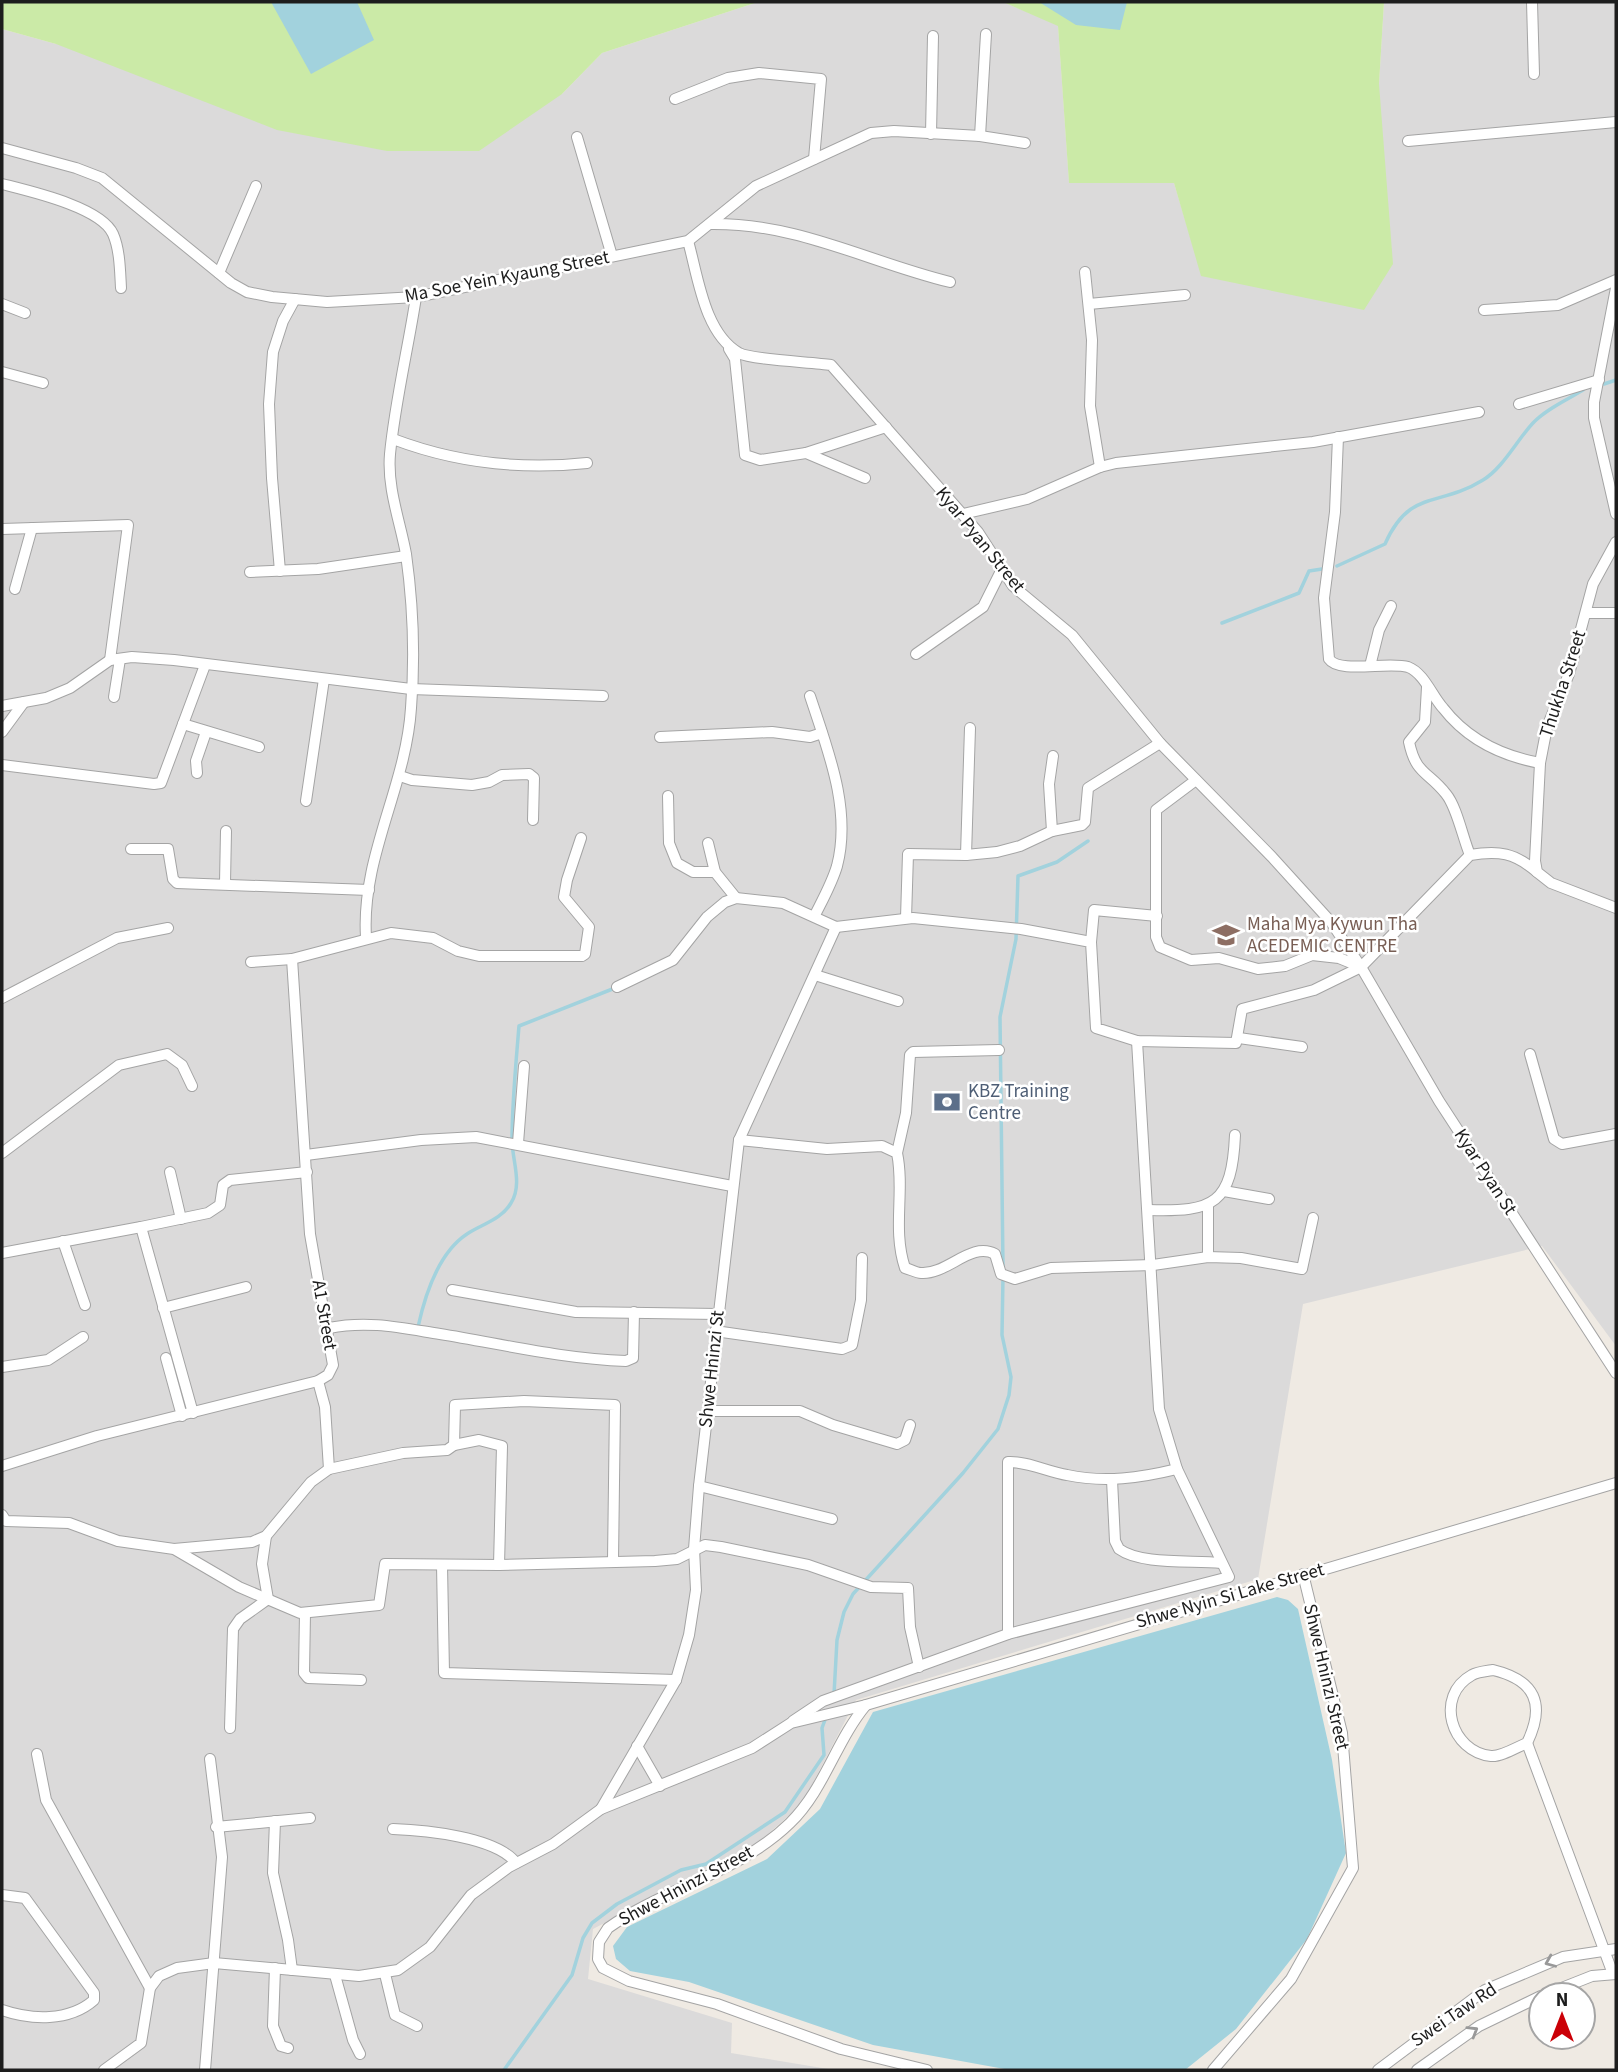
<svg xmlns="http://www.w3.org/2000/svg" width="1618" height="2072" viewBox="0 0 1618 2072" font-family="'Source Sans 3',sans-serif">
<rect width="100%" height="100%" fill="#efeae3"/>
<polygon fill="#dbdada" points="758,2 1003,2 1058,25 1069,182 1174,183 1202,276 1379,84 1384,2 1616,2 1616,1346 1542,1246 1303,1304 1258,1579 856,1700 802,1804 760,1841 593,1929 588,1979 732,2023 731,2053 834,2070 2,2070 2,29 56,44 562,94 602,53"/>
<g fill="#cbeaa7">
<polygon points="2,2 758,2 602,53 562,94 479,151 387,151 277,130 56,44 2,29"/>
<polygon points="1003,2 1384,2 1379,84 1393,264 1364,310 1201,276 1174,183 1069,183 1058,26"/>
</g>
<g fill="#a2d2dd">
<polygon points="271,2 357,2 374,40 311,74"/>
<polygon points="1039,2 1127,2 1120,30 1076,25"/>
<polygon points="1277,1597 1288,1600 1298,1609 1332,1760 1346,1853 1307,1939 1236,2029 1185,2070 1010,2070 873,2045 689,1982 630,1971 616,1959 613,1946 627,1927 767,1859 820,1809 873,1712"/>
</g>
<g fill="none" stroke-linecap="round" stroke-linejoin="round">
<g stroke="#a2d2dd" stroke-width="3.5">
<polyline points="1604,384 1616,380"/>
<path d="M1337,566L1385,544C1410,488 1438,508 1483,480C1503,468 1517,440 1533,423C1546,409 1567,400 1583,390"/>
<polyline points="1222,623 1299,593 1309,571 1322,569"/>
<polyline points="1003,1268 1000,1017 1016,939 1018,876 1057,862 1088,841"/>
<path d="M418,1327C425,1295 438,1253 467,1234C482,1224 501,1220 511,1203C523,1184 512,1160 512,1140C512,1103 516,1063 519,1026L615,988"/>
<polyline points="834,1694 837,1640 844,1612 853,1594 963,1473 998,1429 1009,1395 1011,1377 1002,1335 1003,1276"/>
<polyline points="504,2070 572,1975 583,1938 592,1923 617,1904 681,1870 706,1864 785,1812 824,1755 822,1728 826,1717"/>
</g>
<defs>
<g id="street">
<polyline points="1532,2 1534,74"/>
<polyline points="675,99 728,78 759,73 821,79 814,159"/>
<polyline points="931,134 933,36"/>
<polyline points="980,136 986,34"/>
<polyline points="577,137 612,256"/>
<polyline points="1408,141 1616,122"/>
<polyline points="2,148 76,168 102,178 231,283 247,292 272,297 327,302 416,297 688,241 756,186 871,133 894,131 980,136 1025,143"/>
<path d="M2,184C29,191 101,207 113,234C120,250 120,271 121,288"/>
<path d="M711,224C799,223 868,262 950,282"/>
<path d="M688,241C698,276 704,333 739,353C752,360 811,362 831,365L978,532L1013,586L1072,635L1160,743L1272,857L1331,922L1361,967L1439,1101L1616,1373"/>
<polyline points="1085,272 1092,340 1090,406 1100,467"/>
<polyline points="219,273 256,186"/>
<polyline points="1616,288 1594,402 1594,418 1616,514"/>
<polyline points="2,304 25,313"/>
<polyline points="1089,304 1185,295"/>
<polyline points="1484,310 1558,305 1616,280"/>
<polyline points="729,349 735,359 745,455 760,460 806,453 865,478"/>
<polyline points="2,372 43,383"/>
<polyline points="1519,404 1599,380"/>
<path d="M1338,437L1335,512L1324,598L1329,659C1339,674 1389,661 1408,667C1424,673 1432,696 1443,708C1467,739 1502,756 1540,763"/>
<path d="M393,439C456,463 520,470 587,463"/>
<polyline points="806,453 886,427"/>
<polyline points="963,514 1027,499 1100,467 1116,463 1313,442 1479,412"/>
<polyline points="2,529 128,525 110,660"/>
<polyline points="1616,542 1593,584 1569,674 1547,727 1540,763 1535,861 1537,872 1551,883 1616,908"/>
<polyline points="280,571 272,478 269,404 273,352 283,321 295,299"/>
<polyline points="250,572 318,569 406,556"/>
<polyline points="15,589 32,528"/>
<polyline points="1586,613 1616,613"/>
<polyline points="916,654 983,607 1001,571"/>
<polyline points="1370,666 1379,630 1391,606"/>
<path d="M1427,687L1425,722L1409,742C1416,775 1428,771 1446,794C1457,807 1463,839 1470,855"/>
<path d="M810,696C827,748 852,809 837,866C832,883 823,899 815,915"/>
<polyline points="114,697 120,659"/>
<polyline points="2,706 46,698 70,688 110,660 132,657 174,660 411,689 603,696"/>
<polyline points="183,724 259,747"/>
<polyline points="2,732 24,702"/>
<polyline points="660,737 772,732 810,737 822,733"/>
<polyline points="2,765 154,784 161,783 205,665"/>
<polyline points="197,773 196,761 206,732"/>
<polyline points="400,776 412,780 472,785 489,782 502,775 529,774 534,778 533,820"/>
<polyline points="1196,780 1156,810 1156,937 1160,947 1191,960 1219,958 1258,969 1285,966 1312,955 1339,958 1361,967"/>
<polyline points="668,796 669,843 677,863 693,872 715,872"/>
<polyline points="306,801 324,679"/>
<polyline points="1052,831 1049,784 1053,756"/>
<polyline points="708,843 715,872 736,898"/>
<polyline points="131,849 168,849 173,879 177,883 369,890"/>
<polyline points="966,855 970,728"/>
<polyline points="225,883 226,831"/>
<polyline points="906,918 908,854 966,855 997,852 1020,846 1052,831 1082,825 1085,822 1088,788 1160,743"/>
<path d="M366,937C361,857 406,787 411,708C415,658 413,604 406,554C400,521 387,488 390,454C395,402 408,349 416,297"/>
<polyline points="1091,942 1094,910 1157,916"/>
<polyline points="251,962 292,959 391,933 433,938 458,951 479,956 582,956 585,954 589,927 564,897 567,880 581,838"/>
<polyline points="815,975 898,1001"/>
<path d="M617,987L673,960L707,917L725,902L736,898L783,903L836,927L913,918L1021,929L1091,942L1096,1028L1137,1041L1236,1043L1242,1009L1314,990L1361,967L1470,855C1499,850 1515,853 1537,872"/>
<polyline points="2,998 117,938 168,928"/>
<polyline points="1239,1038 1302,1047"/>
<polyline points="1530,1054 1554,1139 1562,1144 1616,1134"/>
<path d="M739,1140L827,1149L882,1146L897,1153C905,1191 892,1229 905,1268C910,1269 916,1273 921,1273C947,1275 971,1241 995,1254L1001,1274L1015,1279L1051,1268L1153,1265L1208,1257L1241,1258L1302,1269L1313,1218"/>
<polyline points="518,1143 524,1066"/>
<polyline points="2,1153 119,1065 167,1054 182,1065 192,1086"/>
<polyline points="897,1153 906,1113 910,1055 913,1052 999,1050"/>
<polyline points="306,1155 421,1140 476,1137 732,1186"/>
<polyline points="170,1172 181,1219"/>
<polyline points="1224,1191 1269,1199"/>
<polyline points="1208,1205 1208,1257"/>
<path d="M1149,1210C1214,1212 1232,1204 1235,1135"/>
<polyline points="63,1241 85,1305"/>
<polyline points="2,1253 141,1227"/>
<polyline points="452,1290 576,1312 718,1314"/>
<polyline points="163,1308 246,1287"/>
<path d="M329,1328C368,1320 402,1328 440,1334C502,1344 563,1359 626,1361L633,1358L634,1312"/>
<polyline points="715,1331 842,1349 852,1345 861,1300 862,1258"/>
<polyline points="166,1358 182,1416"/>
<polyline points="2,1367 48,1360 83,1337"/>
<polyline points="318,1381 325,1407 329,1469"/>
<polyline points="709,1411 800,1411 833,1425 897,1444 905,1440 910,1425"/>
<polyline points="193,1413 141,1227 208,1213 220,1205 223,1185 230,1180 307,1172"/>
<polyline points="454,1445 479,1440 502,1446 499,1565"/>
<polyline points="2,1466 97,1436 318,1381 328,1375 333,1365 310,1234 292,959"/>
<path d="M1112,1480L1115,1541L1119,1549C1141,1565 1191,1560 1221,1563"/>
<polyline points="699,1486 832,1519"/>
<polyline points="2,1515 6,1521 69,1523 118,1541 174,1549 239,1587 300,1613 379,1605 385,1564 499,1565 655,1561 677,1559 705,1545 721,1547 808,1565 871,1587 908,1588 910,1627 919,1667"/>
<polyline points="174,1549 252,1542 266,1536 311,1482 329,1469 403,1453 447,1450 454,1445 455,1405 524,1401 615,1405 613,1560"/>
<polyline points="442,1565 444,1673 676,1680"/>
<polyline points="305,1613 304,1673 308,1678 361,1680"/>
<path d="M1008,1634V1462C1027,1461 1048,1472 1067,1475C1105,1483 1140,1478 1177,1469"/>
<path d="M1493,1670C1535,1680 1546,1704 1527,1743C1517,1747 1501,1757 1491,1756C1451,1752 1434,1696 1472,1675C1477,1672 1487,1671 1493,1670Z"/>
<path d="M866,1705C836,1741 824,1790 790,1823C740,1872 665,1888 608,1928L599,1942L598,1959L603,1968L629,1981L717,2004L841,2049L927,2070"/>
<polyline points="793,1721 823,1701 1008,1634 1229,1577 1177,1469 1159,1409 1137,1041"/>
<polyline points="230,1728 233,1629 240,1619 268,1599 262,1564 266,1536"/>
<polyline points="1527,1743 1613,1974"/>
<polyline points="637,1746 660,1786"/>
<polyline points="37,1754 46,1800 150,1988"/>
<polyline points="601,1809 676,1680 689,1635 696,1590 694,1549 699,1486 739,1140 836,927"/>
<polyline points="275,1821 273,1873 288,1940 292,1970"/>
<polyline points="216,1827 310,1818"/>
<path d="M393,1829C424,1830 497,1837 516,1863"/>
<path d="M2,1895L25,1898L94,1993V2000C69,2022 31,2020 2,2010"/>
<polyline points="275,1968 273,2026 281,2046 288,2048"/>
<polyline points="385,1974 395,2015 417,2026"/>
<polyline points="335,1975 353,2040 360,2054"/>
<polyline points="1544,1995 1592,1976 1616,1974"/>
<polyline points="104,2070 141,2043 150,1988 159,1976 177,1968 214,1963 359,1976 398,1970 430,1947 471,1895 509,1867 553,1844 601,1809 752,1748 791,1723 866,1705 1616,1483"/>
<polyline points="205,2070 222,1857 210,1759"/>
<polyline points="1213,2070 1291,1979 1353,1868 1342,1733 1303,1574"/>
<polyline points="1378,2070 1485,1990 1563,1957 1616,1949"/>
<polyline points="1417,2070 1479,2026 1541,1996"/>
</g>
</defs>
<use href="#street" stroke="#a4a4a4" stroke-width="12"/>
<use href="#street" stroke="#fff" stroke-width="10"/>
</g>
<defs><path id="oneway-chevron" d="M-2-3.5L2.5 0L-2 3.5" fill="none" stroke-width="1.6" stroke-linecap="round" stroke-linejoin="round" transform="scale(1.75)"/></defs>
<g stroke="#999">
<use href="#oneway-chevron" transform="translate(1550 1962) rotate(157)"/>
<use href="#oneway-chevron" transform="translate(1473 2031) rotate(-31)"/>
</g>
<defs>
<symbol id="school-bare" viewBox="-9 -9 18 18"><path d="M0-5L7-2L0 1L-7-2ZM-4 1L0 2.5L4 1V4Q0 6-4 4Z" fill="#8d6e63" stroke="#fff" stroke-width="2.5" paint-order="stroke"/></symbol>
<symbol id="bank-bare" viewBox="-9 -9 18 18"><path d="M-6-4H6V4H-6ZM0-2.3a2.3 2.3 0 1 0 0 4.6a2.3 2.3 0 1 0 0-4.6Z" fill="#5c6f8a" stroke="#fff" stroke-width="2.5" paint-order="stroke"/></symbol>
</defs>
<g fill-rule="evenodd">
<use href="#school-bare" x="1207" y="916" width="38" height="38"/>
<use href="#bank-bare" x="928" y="1083" width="38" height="38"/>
</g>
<g text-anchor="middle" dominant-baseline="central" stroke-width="5" stroke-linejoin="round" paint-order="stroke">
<g font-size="19" fill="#1d1d1d" stroke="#fff">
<text transform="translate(507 277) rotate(-11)">Ma Soe Yein Kyaung Street</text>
<text transform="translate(980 540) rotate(51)">Kyar Pyan Street</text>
<text transform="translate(1563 684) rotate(-72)">Thukha Street</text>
<text transform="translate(1485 1172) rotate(57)">Kyar Pyan St</text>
<text transform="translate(324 1315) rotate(80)">A1 Street</text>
<text transform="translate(712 1369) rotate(-84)">Shwe Hninzi St</text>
<text transform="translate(1230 1596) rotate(-16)">Shwe Nyin Si Lake Street</text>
<text transform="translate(1326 1677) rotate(77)">Shwe Hninzi Street</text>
<text transform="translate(686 1886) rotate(-28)">Shwe Hninzi Street</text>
<text transform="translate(1454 2015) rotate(-34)">Swei Taw Rd</text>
</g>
<g font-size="19" fill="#785e54" stroke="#fff" text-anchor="start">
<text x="1247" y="924">Maha Mya Kywun Tha<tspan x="1247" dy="22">ACEDEMIC CENTRE</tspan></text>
</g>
<g font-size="19" fill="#4e5e75" stroke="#fff" text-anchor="start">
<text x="968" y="1091">KBZ Training<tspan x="968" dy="22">Centre</tspan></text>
</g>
</g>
<rect width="1618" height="2072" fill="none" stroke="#1d1d1d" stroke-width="7"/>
<g transform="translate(1562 2016)"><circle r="33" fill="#ffffff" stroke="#a5a5a5" stroke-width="2"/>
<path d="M0-5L12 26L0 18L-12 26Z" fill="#cb0007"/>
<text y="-10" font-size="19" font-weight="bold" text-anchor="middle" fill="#1d1d1d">N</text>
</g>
</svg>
